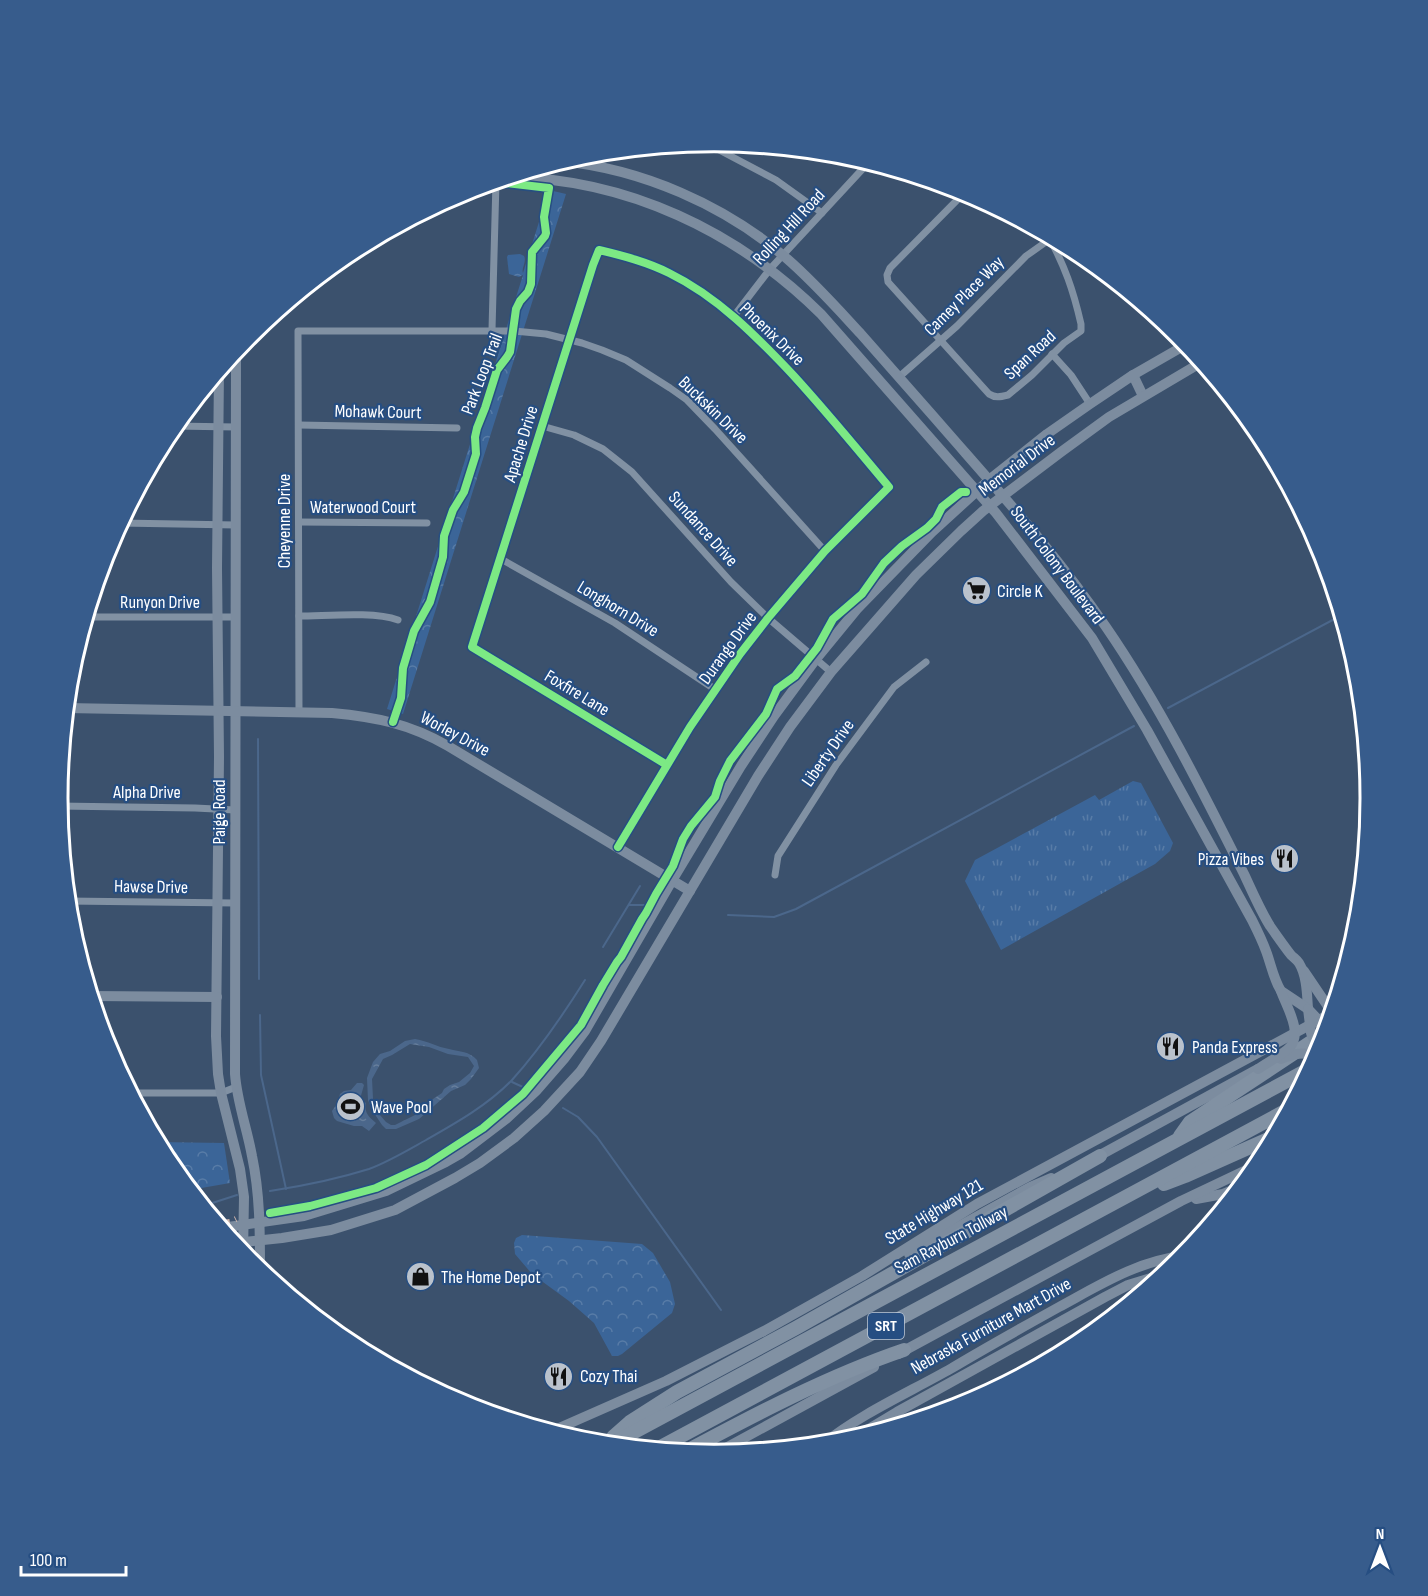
<svg xmlns="http://www.w3.org/2000/svg" width="1428" height="1596" viewBox="0 0 1428 1596" font-family="'Sofia Sans Condensed',sans-serif">
<defs>
<pattern id="grass-tufts" width="24" height="20" patternUnits="userSpaceOnUse" patternTransform="scale(1.5)"><rect width="24" height="20" fill="#3b6598"/><path d="M3 7l-1-3M5 7V3M7 7l1-3M15 17l-1-3M17 17v-4M19 17l1-3" fill="none" stroke="#587ca7"/></pattern>
<pattern id="forest-crowns" width="20" height="18" patternUnits="userSpaceOnUse" patternTransform="scale(1.5)"><rect width="20" height="18" fill="#3b6598"/><path d="M2 6a3 3 0 1 1 6 0M12 15a3 3 0 1 1 6 0" fill="none" stroke="#587ca7"/></pattern>
<pattern id="water-ripples" width="26" height="14" patternUnits="userSpaceOnUse" patternTransform="scale(1.5)"><rect width="26" height="14" fill="#4b678b"/><path d="M2 4q2-2 4 0t4 0M15 11q2-2 4 0t4 0" fill="none" stroke="#667e9c"/></pattern>
</defs>
<rect width="100%" height="100%" fill="#3b516d"/>
<polygon fill="url(#grass-tufts)" points="1133,781 1141,783 1173,843 1170,851 1155,864 1001,950 965,881 975,860 1095,795 1099,800"/>
<g fill="url(#forest-crowns)">
<path d="M549,190L566,194L403,714L387,709L523,275L519,277L509,274L507,257L508,255L520,254L524,256C527,262 521,268 523,273Z"/>
<polygon points="156,1142 224,1143 230,1183 190,1190 168,1163"/>
<polygon points="522,1235 642,1244 653,1253 670,1282 675,1304 672,1313 622,1354 618,1356 612,1356 594,1323 569,1301 532,1274 515,1254 514,1243 516,1238"/>
</g>
<g fill="url(#water-ripples)" fill-rule="evenodd">
<path d="M415,1039C428,1041 437,1047 449,1049C460,1052 469,1051 477,1060L479,1068L471,1079L465,1085L451,1091L419,1119L396,1129H386L382,1125L372,1110L368,1100L367,1078L373,1062L380,1054L390,1051L405,1041ZM410,1044L429,1047L448,1054L468,1057L474,1066L470,1073L459,1082L450,1085L444,1089L442,1093L427,1103L415,1115L395,1125H391L386,1122L379,1114L373,1099L372,1079L383,1059L392,1055Z"/>
<path d="M357,1083H362L364,1085L360,1099L366,1103C364,1113 369,1117 376,1123L369,1131L362,1126H354L337,1121L334,1118L332,1111L338,1102L340,1094L344,1091L351,1090Z"/>
</g>
<g fill="none" stroke-linecap="round" stroke-linejoin="round">
<g stroke="#4b678b" stroke-width="2">
<polyline points="1168,708 1342,615"/>
<polyline points="258,739 259,979"/>
<polyline points="629,905 646,905"/>
<polyline points="728,915 774,917 796,909 1134,726"/>
<polyline points="603,947 640,886"/>
<polyline points="260,1015 261,1075 286,1189"/>
<polyline points="512,1082 525,1088"/>
<polyline points="563,1108 578,1117 597,1137 721,1310"/>
<path d="M270,1191C303,1186 337,1179 369,1169C388,1162 408,1150 426,1140C456,1123 488,1105 512,1080C540,1049 563,1015 585,980"/>
<polyline points="203,1206 237,1195"/>
</g>
<g stroke="#8191a3" stroke-width="7">
<polyline points="704,142 776,180 822,213"/>
<path d="M966,191L890,268L887,275L888,282L989,394C995,398 1000,397 1008,395L1032,375L1064,343L1081,331V324C1073,289 1065,267 1048,235"/>
<polyline points="734,316 770,269 869,162"/>
<polyline points="492,330 496,181"/>
<polyline points="1052,354 1071,375 1090,404"/>
<polyline points="899,377 957,326 1026,256 1050,239"/>
<polyline points="299,425 457,428"/>
<polyline points="173,426 236,427"/>
<polyline points="542,426 574,435 603,449 632,472 731,582 768,618 831,672"/>
<polyline points="299,522 427,523"/>
<polyline points="120,523 236,525"/>
<polyline points="501,559 615,623 716,690"/>
<path d="M299,616C326,616 373,611 398,620"/>
<polyline points="86,617 235,617"/>
<polyline points="299,712 298,331 514,331 546,334 582,343 602,350 626,360 670,388 687,400 715,429 825,551"/>
<polyline points="58,806 195,808 235,810"/>
<path d="M618,847L690,727L740,654L768,618L825,551L889,487C857,449 826,411 793,375C756,336 718,297 669,273C647,262 624,256 599,250L593,265L472,647L667,765"/>
<polyline points="775,875 778,856 836,765 894,687 926,662"/>
<polyline points="67,901 235,903"/>
<polyline points="130,1093 221,1093 236,1087"/>
</g>
<g stroke="#7c8c9f" stroke-width="10">
<path d="M561,161C642,169 724,205 785,257C812,280 836,307 860,333C885,361 909,389 934,417C993,485 1055,552 1106,627C1159,704 1202,790 1244,874C1252,891 1260,910 1270,926C1277,936 1284,946 1291,955C1294,958 1297,960 1299,963C1307,976 1307,995 1308,1009"/>
<path d="M509,177C627,179 737,231 821,314L996,513L1092,638L1147,730L1252,920C1257,930 1262,940 1266,951C1271,964 1273,978 1281,991L1308,1009"/>
<path d="M236,350L235,1074C237,1102 247,1128 252,1156C260,1194 260,1232 260,1271"/>
<polyline points="219,370 217,568 219,757 216,1036 218,1074 221,1093 240,1169 244,1197 243,1254"/>
<polyline points="1133,375 1143,396"/>
<path d="M66,708L332,713C376,717 410,724 448,746L690,891"/>
<polyline points="1304,971 1329,1008 1332,1012"/>
<polyline points="91,996 217,997"/>
<polyline points="1093,1159 1258,1069"/>
<polyline points="1196,1199 1223,1194 1241,1187"/>
<polyline points="221,1228 304,1216 386,1191 446,1162 460,1154 506,1119 537,1090 564,1059 585,1031 673,879 741,766 774,716 816,659 857,609 932,532 989,480 1047,434 1090,404 1133,375 1187,344"/>
<polyline points="234,1243 282,1238 331,1230 395,1210 455,1178 480,1163 514,1138 544,1111 580,1072 601,1041 758,776 790,727 831,672 916,575 961,531 983,511 1061,452 1109,417 1202,362"/>
<polyline points="909,1254 1030,1187 1051,1178"/>
<polyline points="898,1354 1181,1201 1259,1164"/>
<polyline points="550,1432 666,1381 764,1331 862,1276 977,1204 1332,1013"/>
<polyline points="852,1439 897,1412 1105,1297 1128,1285 1164,1274"/>
<path d="M823,1444C862,1413 908,1393 952,1368C987,1347 1023,1327 1059,1307C1098,1286 1139,1260 1184,1256"/>
<polyline points="713,1455 874,1367"/>
</g>
<g stroke="#8191a3" stroke-width="14">
<polyline points="1180,1136 1190,1122 1326,1032"/>
<polyline points="1164,1184 1185,1176 1275,1136"/>
<polyline points="613,1437 630,1422 677,1392 796,1328 1100,1156"/>
<polyline points="610,1445 1311,1068"/>
<polyline points="657,1449 1289,1109"/>
<path d="M685,1452C756,1414 828,1376 904,1350"/>
</g>
<g stroke="#7c8c9f" stroke-width="10">
<polyline points="1308,1009 1311,1033 1320,1052"/>
<polyline points="1308,1009 1327,1029"/>
<path d="M1281,1059C1293,1054 1304,1051 1318,1056"/>
<path d="M1258,1069C1266,1063 1284,1054 1290,1047C1303,1032 1286,1006 1281,991"/>
</g>
<polyline stroke="#d1b7ad" stroke-width="6" stroke-dasharray="12 6" stroke-linecap="butt" points="218,1224 230,1222 236,1219"/>
<defs>
<g id="cycleway">
<polyline points="393,722 401,698 403,668 414,631 430,602 443,557 444,536 453,510 464,492 476,454 475,437 477,428 485,408 497,370 507,357 510,352 516,309 520,301 528,292 531,284 532,252 545,236 546,233 544,217 549,188 505,183 502,182 502,179"/>
<path d="M618,847L690,727L740,654L768,618L825,551L889,487C857,449 826,411 793,375C756,336 718,297 669,273C647,262 624,256 599,250L593,265L472,647L667,765"/>
<polyline points="270,1213 310,1206 376,1188 426,1165 483,1128 523,1094 581,1025 603,985 617,962 621,957 642,919 646,913 656,894 673,866 683,839 691,826 715,797 720,781 730,761 766,714 777,689 795,676 817,648 833,619 862,594 884,563 902,546 927,528 936,519 942,507 961,492 966,492"/>
</g>
</defs>
<use href="#cycleway" stroke="#264e82" stroke-width="11"/>
<use href="#cycleway" stroke="#7ce984" stroke-width="8"/>
</g>
<defs>
<symbol id="supermarket-disc" viewBox="-11 -11 22 22"><circle r="9.5" fill="#bac2cc" stroke="#264e82"/><path d="M-6-5.5h2.5l.6 2H6L4.5 2H-2.5L-4.4-4H-6ZM-1.5 3.2a1.3 1.3 0 1 0 .1 0ZM3 3.2a1.3 1.3 0 1 0 .1 0Z" fill="#111"/></symbol>
<symbol id="restaurant-disc" viewBox="-11 -11 22 22"><circle r="9.5" fill="#bac2cc" stroke="#264e82"/><path d="M-5-6h1v4h1v-4h1v4h1v-4h1v5L-1.5 .5V6h-2V.5L-5-1ZM5-6V6H3V1.5H1.5Q1.5-4 5-6Z" fill="#111"/></symbol>
<symbol id="stadium-disc" viewBox="-11 -11 22 22"><circle r="9.5" fill="#bac2cc" stroke="#264e82"/><path d="M0-5a6.5 5 0 1 0 0 10a6.5 5 0 1 0 0-10ZM-3.5-1.8h7v3.6h-7Z" fill="#111"/></symbol>
<symbol id="shop-disc" viewBox="-11 -11 22 22"><circle r="9.5" fill="#bac2cc" stroke="#264e82"/><path d="M-5-2.5h2.3a2.7 3.5 0 0 1 5.4 0H5L5.5 6h-11ZM-1.5-2.5h3a1.5 2.3 0 0 0-3 0Z" fill="#111"/></symbol>
</defs>
<g fill-rule="evenodd">
<use href="#supermarket-disc" x="960" y="574" width="33" height="33"/>
<use href="#restaurant-disc" x="1268" y="842" width="33" height="33"/>
<use href="#restaurant-disc" x="1154" y="1030" width="33" height="33"/>
<use href="#stadium-disc" x="334" y="1090" width="33" height="33"/>
<use href="#shop-disc" x="404" y="1260" width="33" height="33"/>
<use href="#restaurant-disc" x="542" y="1360" width="33" height="33"/>
</g>
<g text-anchor="middle" dominant-baseline="central" stroke-width="4.5" stroke-linejoin="round" paint-order="stroke">
<rect fill="#264e82" stroke="#becada" stroke-width="1.5" x="868" y="1313" width="36" height="26" rx="4.5"/>
<g font-size="16" font-weight="bold" fill="#fff">
<text x="886" y="1326">SRT</text>
</g>
<g font-size="18" fill="#fff" stroke="#264e82">
<text transform="translate(789 227) rotate(-47)">Rolling Hill Road</text>
<text transform="translate(964 296) rotate(-45)">Camey Place Way</text>
<text transform="translate(772 334) rotate(44)">Phoenix Drive</text>
<text transform="translate(1030 355) rotate(-43)">Span Road</text>
<text transform="translate(482 374) rotate(-69)">Park Loop Trail</text>
<text transform="translate(713 410) rotate(44)">Buckskin Drive</text>
<text transform="translate(378 412) rotate(1)">Mohawk Court</text>
<text transform="translate(521 444) rotate(-73)">Apache Drive</text>
<text transform="translate(1017 465) rotate(-37)">Memorial Drive</text>
<text x="363" y="507">Waterwood Court</text>
<text transform="translate(284 521) rotate(-90)">Cheyenne Drive</text>
<text transform="translate(703 529) rotate(48)">Sundance Drive</text>
<text transform="translate(1057 565) rotate(53)">South Colony Boulevard</text>
<text x="160" y="602">Runyon Drive</text>
<text transform="translate(618 609) rotate(31)">Longhorn Drive</text>
<text transform="translate(728 648) rotate(-54)">Durango Drive</text>
<text transform="translate(577 693) rotate(31)">Foxfire Lane</text>
<text transform="translate(455 734) rotate(28)">Worley Drive</text>
<text transform="translate(828 753) rotate(-55)">Liberty Drive</text>
<text x="147" y="792">Alpha Drive</text>
<text transform="translate(219 812) rotate(-90)">Paige Road</text>
<text transform="translate(151 887) rotate(1)">Hawse Drive</text>
<text transform="translate(934 1212) rotate(-31)">State Highway 121</text>
<text transform="translate(951 1240) rotate(-28)">Sam Rayburn Tollway</text>
<text transform="translate(991 1326) rotate(-29)">Nebraska Furniture Mart Drive</text>
</g>
<g font-size="18" fill="#fff" stroke="#264e82" text-anchor="start">
<text x="997" y="591">Circle K</text>
<text x="1264" y="859" text-anchor="end">Pizza Vibes</text>
<text x="1192" y="1047">Panda Express</text>
<text x="371" y="1107">Wave Pool</text>
<text x="441" y="1277">The Home Depot</text>
<text x="580" y="1376">Cozy Thai</text>
</g>
</g>
<path d="M0 0H1428V1596H0ZM68 798a646 646 0 1 1 1292 0a646 646 0 1 1-1292 0Z" fill="#375c8c" fill-rule="evenodd"/>
<path fill="none" stroke="#fff" stroke-width="3" d="M68 798a646 646 0 1 1 1292 0a646 646 0 1 1-1292 0Z"/>
<g transform="translate(1380 1548)" stroke="#264e82" stroke-width="4.5" paint-order="stroke">
<path d="M0-4.5L10 22L0 15L-10 22Z" fill="#ffffff"/>
<text y="-9" font-size="16" font-weight="bold" text-anchor="middle" fill="#ffffff">N</text>
</g>
<path d="M21 1566v9h105v-9" fill="none" stroke="#ffffff" stroke-width="3"/>
<text x="30" y="1566" font-size="18" fill="#ffffff" stroke="#264e82" stroke-width="4.5" paint-order="stroke">100 m</text>
</svg>
